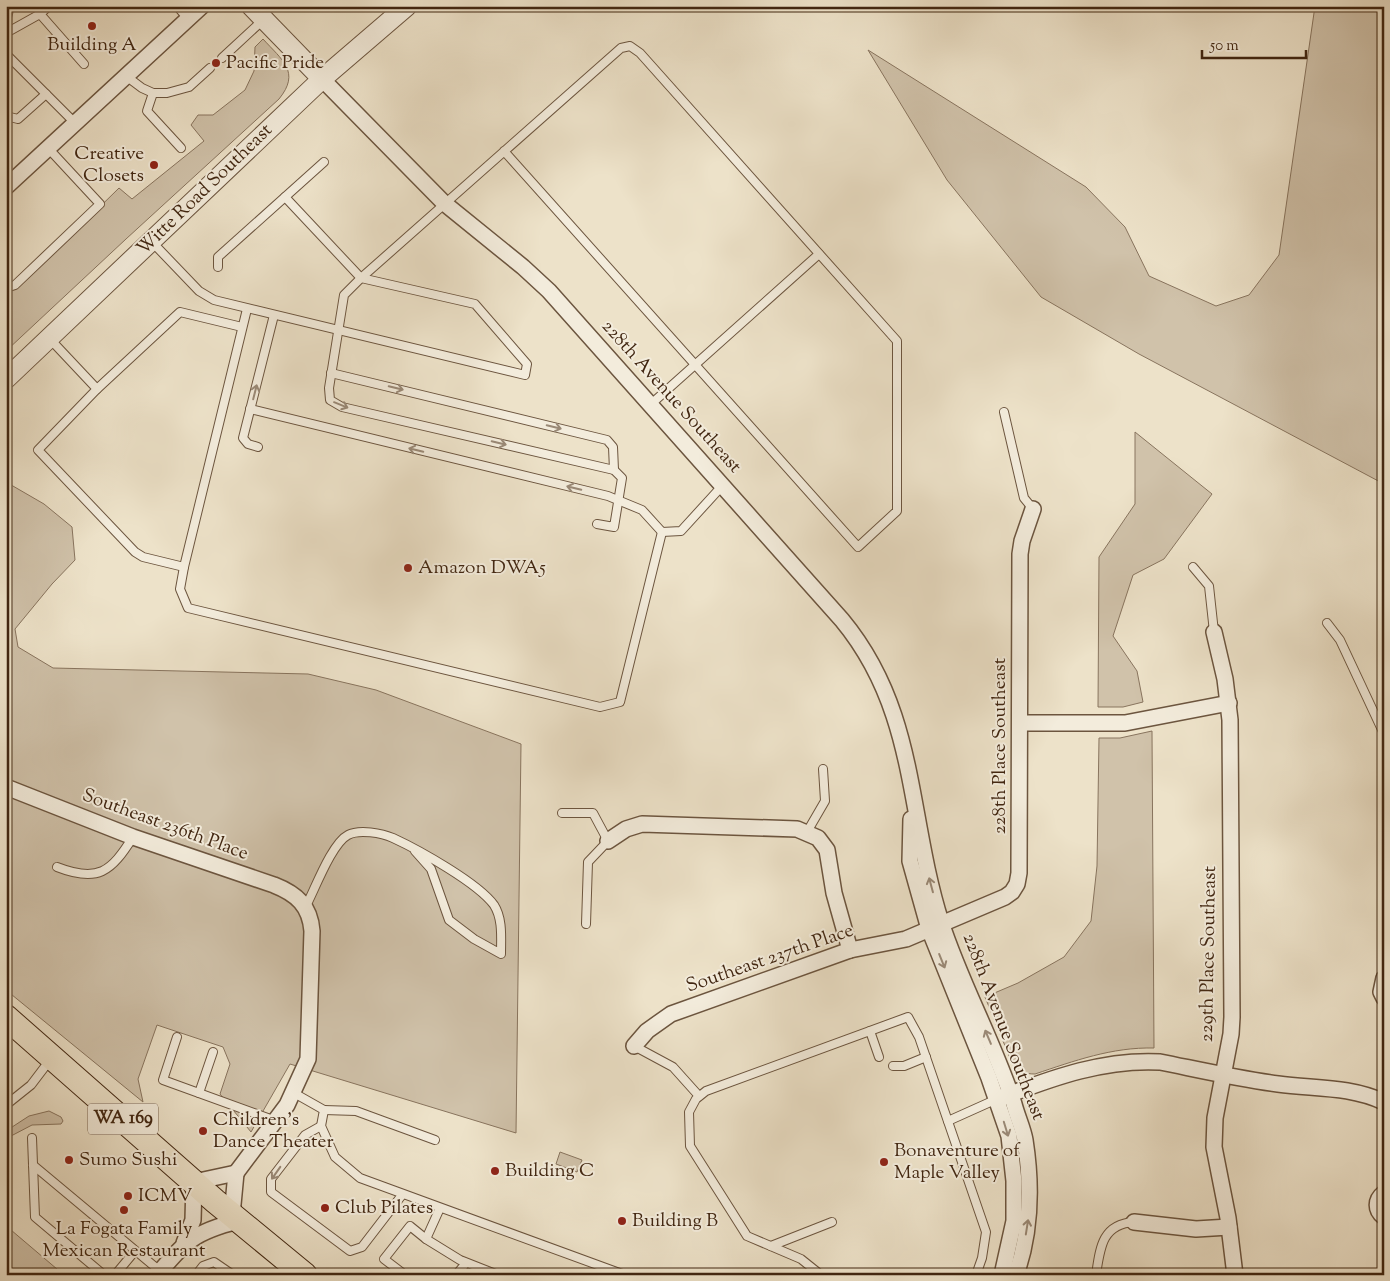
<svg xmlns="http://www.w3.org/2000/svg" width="1390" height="1281" viewBox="0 0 1390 1281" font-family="'Sorts Mill Goudy',serif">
<rect width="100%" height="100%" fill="#ede2c9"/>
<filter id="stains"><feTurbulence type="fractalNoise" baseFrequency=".004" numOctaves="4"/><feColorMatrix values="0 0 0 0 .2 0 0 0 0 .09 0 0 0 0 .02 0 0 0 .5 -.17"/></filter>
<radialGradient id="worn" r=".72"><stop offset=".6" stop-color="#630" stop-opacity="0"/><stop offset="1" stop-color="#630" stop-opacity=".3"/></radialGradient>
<g fill="#d0c2aa" stroke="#88745e">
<polygon points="1315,6 1384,6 1384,484 1139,354 1041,297 947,180 868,50 1086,187 1125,227 1149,276 1216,306 1249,295 1279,255"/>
<path d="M263,39C282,60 301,72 279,99L126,239L6,351V291L16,289L119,188L132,199L204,141L191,125L198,115H213L245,90L254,71L255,47Z"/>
<polygon points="1135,432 1212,494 1164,559 1133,575 1113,636 1137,671 1143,702 1123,707 1098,707 1099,557 1135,504"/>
<polygon points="6,482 44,504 72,527 75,560 52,584 15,629 18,647 53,668 308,674 376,690 521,744 516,1133 290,1064 251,1132 220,1094 230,1064 223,1047 157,1025 138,1079 143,1102 6,990"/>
<path d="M1152,731L1154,1048C1112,1047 1074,1061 1035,1074C1024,1074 1019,1071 1012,1063L985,997L1018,983L1064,957L1091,921L1097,866L1099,738H1120Z"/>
<polygon points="49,1111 61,1117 63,1121 61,1124 32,1125 11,1136 8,1144 6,1207 6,1131 29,1116"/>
<polygon points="560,1152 582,1160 577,1172 556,1164"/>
<polygon points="6,1219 11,1230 64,1275 6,1275"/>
</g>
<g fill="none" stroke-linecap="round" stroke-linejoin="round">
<defs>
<g id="service">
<polyline points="49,6 40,14 84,64"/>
<polyline points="177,6 188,19"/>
<polyline points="6,21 10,6"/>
<polyline points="6,33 40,14"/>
<polyline points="6,54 75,123"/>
<polyline points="222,58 263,20"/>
<polyline points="126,76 142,88 153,93 167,93 189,87 210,68"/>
<polyline points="153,93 147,111 181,148"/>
<polyline points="6,116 18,119 46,94"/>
<polyline points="504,151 858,547 897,511 897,341 640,53 630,46 621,48 361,278 344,295 329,388 330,400 342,407 614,470 622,478 614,527 597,524"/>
<polyline points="285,197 324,162"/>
<polyline points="152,242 199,291 214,300 525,375 527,364 475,304 361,278 285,197 218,257 218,267"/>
<polyline points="6,288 15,285 100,204 48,148"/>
<polyline points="49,338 97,389 180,312 242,327"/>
<polyline points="331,373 607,440 613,447 614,470"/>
<polyline points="97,389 38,450 135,552 143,557 184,567 247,309"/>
<polyline points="650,405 819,254"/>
<polyline points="250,409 608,496 642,510 662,532 681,531 723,485"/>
<polyline points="1004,412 1024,498 1033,509"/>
<polyline points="258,447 248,444 243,438 274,315"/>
<polyline points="184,567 180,589 188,608 600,707 620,702 662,532"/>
<polyline points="1193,567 1209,586 1214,632"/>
<polyline points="1327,623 1340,640 1384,734"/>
<polyline points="562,813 593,813 608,841 588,862 586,924"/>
<polyline points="807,832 825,801 823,769"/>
<path d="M57,867C98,883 111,872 133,837"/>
<path d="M306,906C315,889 332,843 348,835C359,829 382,833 393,838C419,850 478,883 494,905C503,919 501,938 501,954L474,939L449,920L431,869L415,851"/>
<polyline points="870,1031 879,1057"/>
<polyline points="177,1037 163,1080 276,1121"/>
<polyline points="634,1046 673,1067 699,1096"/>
<polyline points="893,1066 904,1066 926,1057"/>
<polyline points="199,1093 213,1052"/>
<polyline points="294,1093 324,1110 321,1126 335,1157 360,1178 625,1275"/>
<polyline points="6,1105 31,1085 50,1060"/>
<polyline points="324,1110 356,1111 435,1140"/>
<polyline points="948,1121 997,1099"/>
<polyline points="321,1126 305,1135 271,1179 271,1192 350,1251 362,1247 402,1195"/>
<polyline points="32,1138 35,1217 104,1275"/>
<polyline points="33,1165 160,1271"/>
<polyline points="440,1208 426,1239 460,1260 498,1275"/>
<polyline points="771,1246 832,1222"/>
<polyline points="115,1275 135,1251"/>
<polyline points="196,1275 203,1266 214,1262 233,1275"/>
<polyline points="405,1275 384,1259 410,1226 426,1239"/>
<polyline points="456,1275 466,1263"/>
<polyline points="821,1275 801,1259 747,1236 723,1198 690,1146 689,1112 696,1099 706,1091 908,1017 919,1037 986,1232 982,1258 976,1275"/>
<path d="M1096,1275C1100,1248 1102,1224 1134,1222"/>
</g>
<g id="minor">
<path d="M322,79L444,203L523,267L549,291L842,620C918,712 907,815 941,922C961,984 994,1042 1014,1104C1017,1116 1023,1128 1025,1140C1032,1185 1031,1232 1016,1275"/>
<polyline points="6,187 202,6"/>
<polyline points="1214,632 1225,679 1230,720 1232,1017 1231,1034 1215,1118 1214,1147 1228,1218 1235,1275"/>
<polyline points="1020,723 1125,723 1229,703"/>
<path d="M6,787L133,837L274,885C297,894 310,906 312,931L308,1059L287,1105L236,1173"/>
<polyline points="911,819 910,861 929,929 989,1078 1009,1136 1014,1181 1014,1221 1002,1275"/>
<polyline points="608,841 626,829 642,824 797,829 818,838 827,850 834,893 850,950"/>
<polyline points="1384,978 1381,992 1384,998"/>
<polyline points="634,1046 647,1031 671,1014 850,950 906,939 1005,897 1012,892 1017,884 1019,873 1020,554 1022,541 1033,509"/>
<path d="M1003,1097C1054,1077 1105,1059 1160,1062C1200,1070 1239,1079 1278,1084C1315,1089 1349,1086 1384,1102"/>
<path d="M1384,1193C1375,1200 1375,1210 1384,1217"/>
<polyline points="232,1215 236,1173"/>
<polyline points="1134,1222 1196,1229 1229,1227"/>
<polyline points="184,1243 193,1220 194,1182 236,1173"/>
<path d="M157,1275C186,1241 194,1232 238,1221"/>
</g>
<g id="tertiary">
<polyline points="251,6 322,79"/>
<polyline points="6,379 322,79 407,6"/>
</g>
<polyline id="primary" points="6,1017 215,1201 305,1275"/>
</defs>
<use href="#service" stroke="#6c553f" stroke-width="10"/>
<use href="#minor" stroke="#6c553f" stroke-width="18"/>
<use href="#tertiary" stroke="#6c553f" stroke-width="21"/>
<use href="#primary" stroke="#412611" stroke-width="26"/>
<use href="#service" stroke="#f3ecdc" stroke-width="8"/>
<use href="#minor" stroke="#f3ecdc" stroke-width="15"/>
<use href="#tertiary" stroke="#f3ecdc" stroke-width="19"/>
<use href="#primary" stroke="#ede2c9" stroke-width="24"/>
</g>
<defs><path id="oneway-shaft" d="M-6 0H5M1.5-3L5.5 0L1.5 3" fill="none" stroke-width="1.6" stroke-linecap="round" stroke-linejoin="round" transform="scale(1.25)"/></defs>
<g stroke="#9a8976">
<use href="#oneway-shaft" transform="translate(396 388) rotate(14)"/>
<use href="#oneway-shaft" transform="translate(255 392) rotate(-76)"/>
<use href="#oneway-shaft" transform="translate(341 405) rotate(22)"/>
<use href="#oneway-shaft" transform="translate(554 427) rotate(14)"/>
<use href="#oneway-shaft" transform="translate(499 443) rotate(13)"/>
<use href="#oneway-shaft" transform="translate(416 450) rotate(-166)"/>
<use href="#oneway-shaft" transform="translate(574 488) rotate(-166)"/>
<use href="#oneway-shaft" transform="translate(931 885) rotate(-105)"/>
<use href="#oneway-shaft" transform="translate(942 961) rotate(68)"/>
<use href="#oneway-shaft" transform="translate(988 1037) rotate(-113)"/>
<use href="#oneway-shaft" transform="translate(1006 1129) rotate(73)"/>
<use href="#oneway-shaft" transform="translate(276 1173) rotate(125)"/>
<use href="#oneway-shaft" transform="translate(1027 1227) rotate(-81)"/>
</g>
<g fill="#8f2418" stroke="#f3ecdc" stroke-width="2">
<circle cx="92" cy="26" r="5"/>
<circle cx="216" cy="63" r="5"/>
<circle cx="154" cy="165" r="5"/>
<circle cx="408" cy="568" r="5"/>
<circle cx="203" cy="1131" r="5"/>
<circle cx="69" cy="1160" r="5"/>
<circle cx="884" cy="1162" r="5"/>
<circle cx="495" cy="1171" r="5"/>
<circle cx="128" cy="1196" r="5"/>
<circle cx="325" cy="1208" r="5"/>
<circle cx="124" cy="1210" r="5"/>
<circle cx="622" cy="1221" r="5"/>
</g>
<g text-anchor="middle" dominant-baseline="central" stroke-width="4" stroke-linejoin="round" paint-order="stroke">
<rect fill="#f3ecdc" stroke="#76614e" stroke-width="1" x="88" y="1103.5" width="70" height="31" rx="4"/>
<g font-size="18" font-weight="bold" fill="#412611">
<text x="123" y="1119">WA 169</text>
</g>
<g font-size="19" fill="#412611" stroke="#f3ecdc" text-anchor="start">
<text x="92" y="45" text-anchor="middle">Building A</text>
<text x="226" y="63">Pacific Pride</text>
<text x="144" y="154" text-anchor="end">Creative<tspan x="144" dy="22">Closets</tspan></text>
<text x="418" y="568">Amazon DWA5</text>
<text x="213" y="1120">Children's<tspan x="213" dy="22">Dance Theater</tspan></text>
<text x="894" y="1151">Bonaventure of<tspan x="894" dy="22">Maple Valley</tspan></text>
<text x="79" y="1160">Sumo Sushi</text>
<text x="505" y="1171">Building C</text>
<text x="138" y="1196">ICMV</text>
<text x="335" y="1208">Club Pilates</text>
<text x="632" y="1221">Building B</text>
<text x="124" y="1229" text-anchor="middle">La Fogata Family<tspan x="124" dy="22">Mexican Restaurant</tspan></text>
</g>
<g font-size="19" fill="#412611" stroke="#f3ecdc">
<text transform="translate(205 190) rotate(-44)">Witte Road Southeast</text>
<text transform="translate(671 397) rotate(48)">228th Avenue Southeast</text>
<text transform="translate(1000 746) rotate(-90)">228th Place Southeast</text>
<text transform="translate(165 825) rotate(20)">Southeast 236th Place</text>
<text transform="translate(1209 954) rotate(-89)">229th Place Southeast</text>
<text transform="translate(770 959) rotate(-19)">Southeast 237th Place</text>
<text transform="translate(1003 1027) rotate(69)">228th Avenue Southeast</text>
</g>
</g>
<rect width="1390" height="1281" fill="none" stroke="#ede2c9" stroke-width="25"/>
<rect x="8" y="8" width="1375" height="1266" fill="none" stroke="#412611" stroke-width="2.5"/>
<rect x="12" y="12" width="1365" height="1256" fill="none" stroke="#412611"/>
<path d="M1202 50v8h104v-8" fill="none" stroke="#412611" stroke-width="2.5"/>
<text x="1210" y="50" font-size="15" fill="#412611" stroke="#f3ecdc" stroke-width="4" paint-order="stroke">50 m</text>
<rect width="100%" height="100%" filter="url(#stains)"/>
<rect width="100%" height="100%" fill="url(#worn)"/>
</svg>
